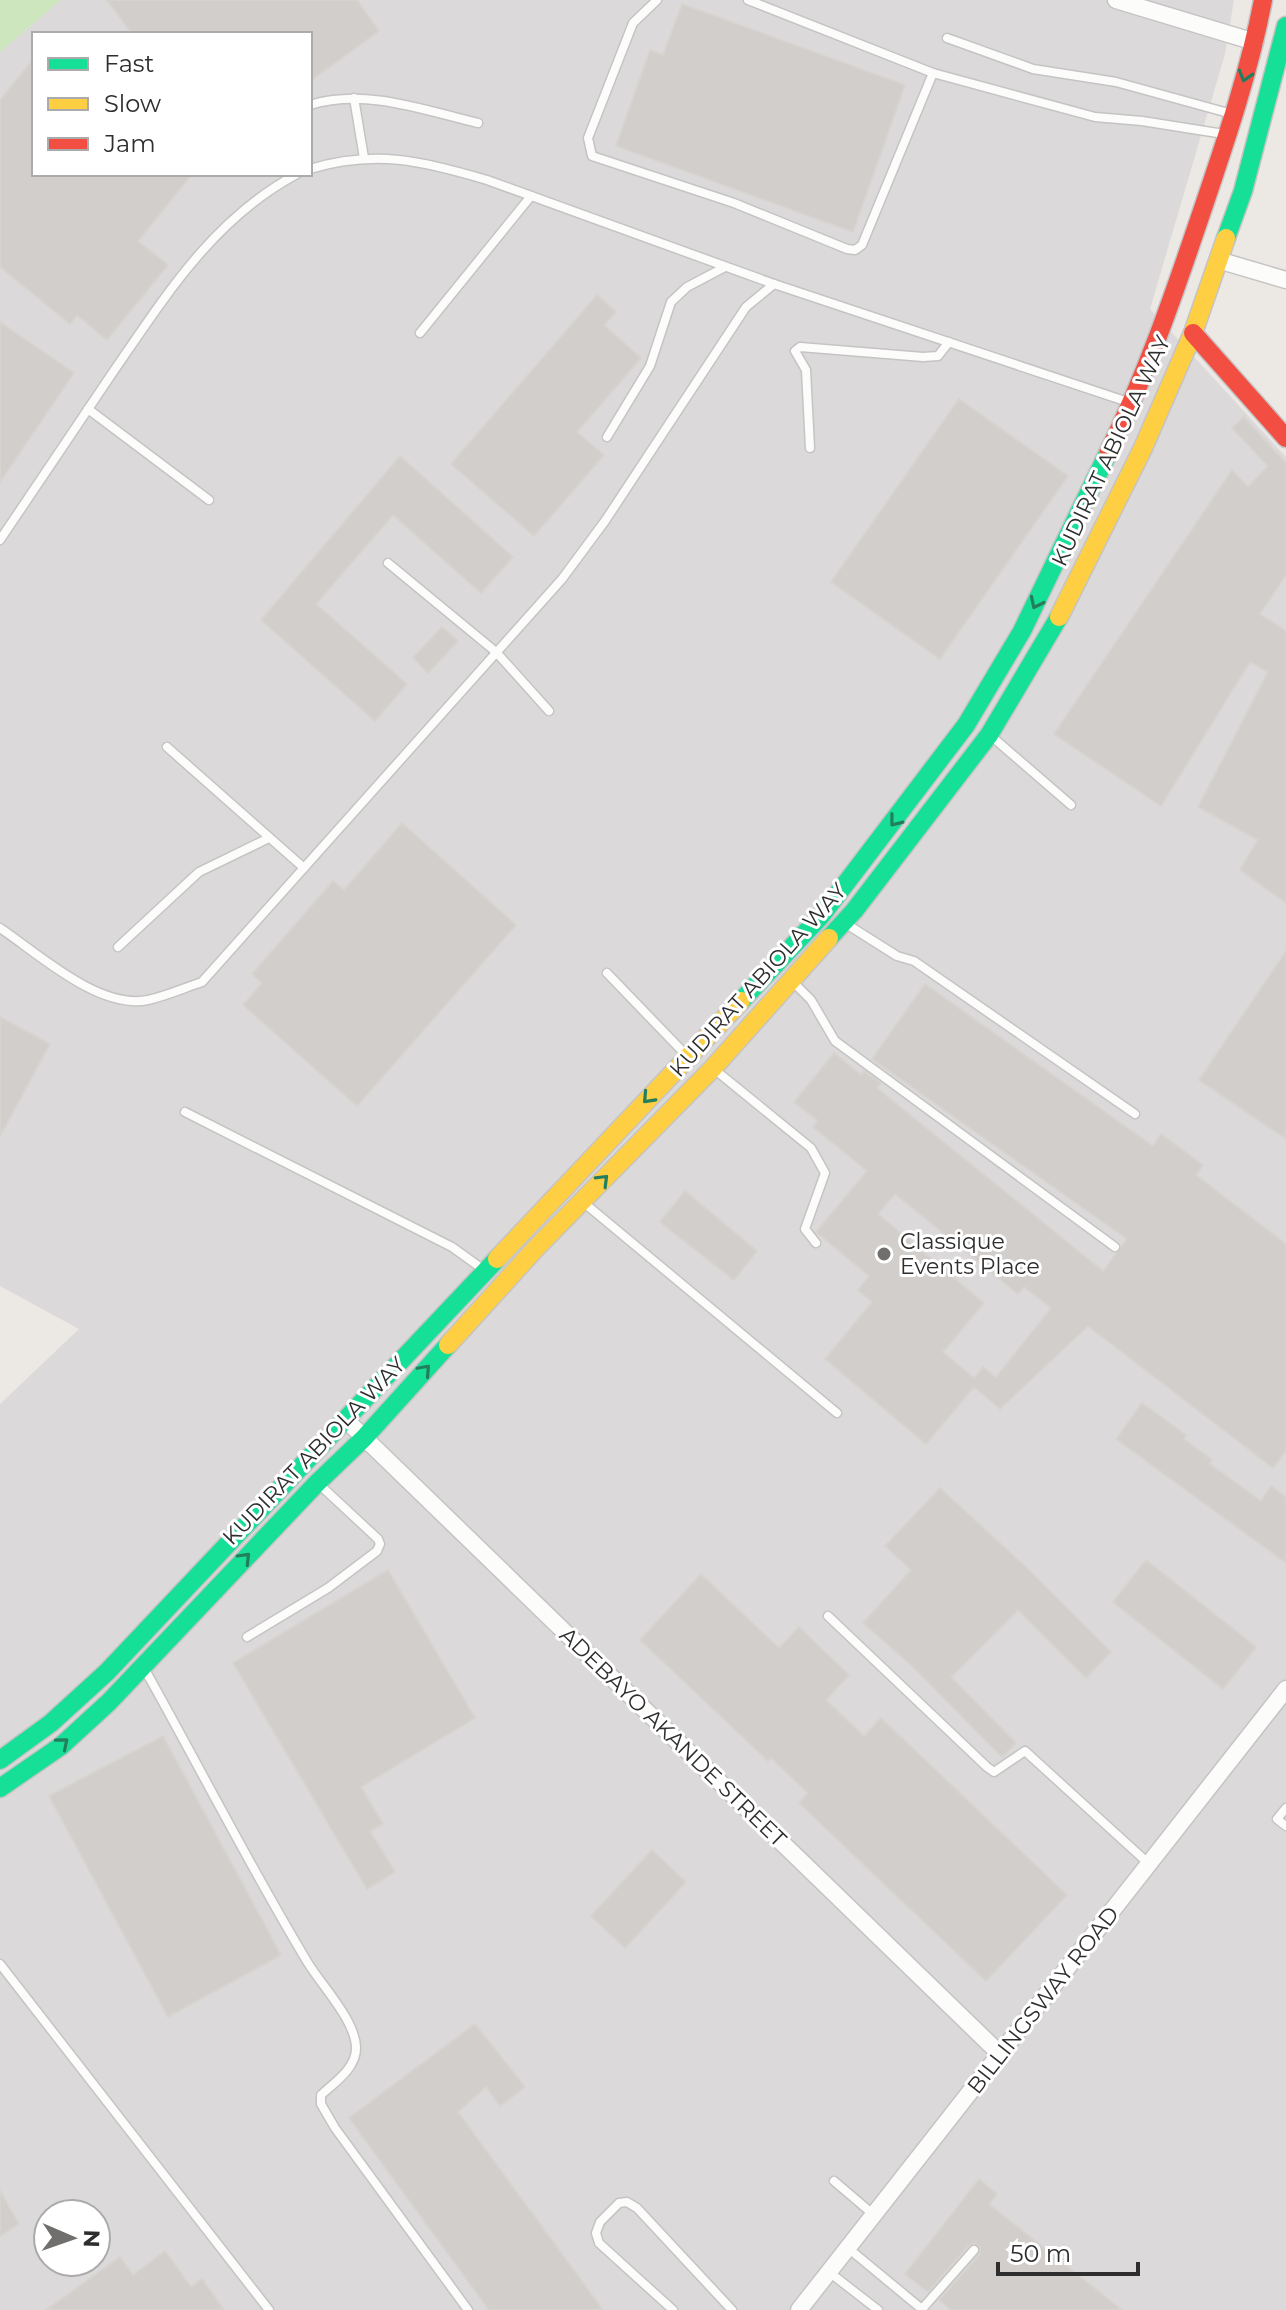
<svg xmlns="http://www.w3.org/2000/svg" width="1286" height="2310" viewBox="0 0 1286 2310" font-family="Montserrat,sans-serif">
<rect width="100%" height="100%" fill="#ece8e4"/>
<path fill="#dcd9db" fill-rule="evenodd" d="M61,0H1234L1225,54L1150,309L1286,457V2310H0V1404L79,1329L0,1286V52ZM34,34H310V174H34ZM48,2214H96V2262H48Z"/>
<polygon fill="#cee6be" points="0,0 61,0 0,52"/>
<g fill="#d1cecb" stroke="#d7d4d0" stroke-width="2" fill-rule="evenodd">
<polygon points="107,0 357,0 379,31 310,81 310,34 132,34"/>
<polygon points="682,4 905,85 853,232 616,146 650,50 663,55"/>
<polygon points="34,58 34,174 192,174 138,241 168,265 107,340 77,315 70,324 0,267 0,100"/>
<polygon points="597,295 616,312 604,325 641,358 577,432 604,455 534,536 451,464"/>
<polygon points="0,322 74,373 0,482"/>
<polygon points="959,399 1068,476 940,659 831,582"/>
<polygon points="1244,417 1286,463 1286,575 1260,614 1286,631 1286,903 1240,870 1258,840 1198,807 1268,672 1250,662 1161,806 1054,734 1232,470 1248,487 1268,466 1232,428"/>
<polygon points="400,456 513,557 481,593 393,515 316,604 407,684 375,721 261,620"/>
<polygon points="442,627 458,641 428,673 413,658"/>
<polygon points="402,823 516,925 357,1106 243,1005 262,983 252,974 333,881 344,890"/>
<polygon points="1286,951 1286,1139 1199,1080"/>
<path d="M925,984L1153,1146L1161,1134L1203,1165L1196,1175L1286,1244V1451L1273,1468L1088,1326L1000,1409L974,1387L926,1444L825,1359L872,1302L858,1290L869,1276L816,1232L867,1171L813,1127L818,1121L794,1102L834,1053L861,1075L864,1071L881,1083L877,1088L1103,1271L1127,1239L872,1059ZM895,1194L1018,1294L1024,1287L1051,1308L996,1377L983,1367L974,1378L943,1352L984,1303L878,1214Z"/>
<polygon points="0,1017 50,1044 0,1136"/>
<polygon points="685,1191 757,1251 734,1280 660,1222"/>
<polygon points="1142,1403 1186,1435 1184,1439 1212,1460 1210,1464 1261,1501 1271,1486 1286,1497 1286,1563 1116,1439"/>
<polygon points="940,1488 1026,1567 1111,1652 1086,1678 1018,1610 951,1677 1016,1743 1002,1757 912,1666 863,1623 911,1570 885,1546"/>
<polygon points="1146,1560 1256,1647 1223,1689 1113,1602"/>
<polygon points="388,1570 475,1718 361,1787 383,1824 370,1831 395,1872 367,1889 233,1663"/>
<polygon points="701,1574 779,1648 799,1627 849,1675 826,1700 864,1736 881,1718 1067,1895 986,1981 799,1803 808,1793 771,1758 768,1761 640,1640"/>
<polygon points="163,1736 281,1955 168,2017 49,1796"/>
<polygon points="652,1850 686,1882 625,1948 591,1916"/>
<polygon points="475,2024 525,2087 500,2106 486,2087 458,2112 603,2310 489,2310 349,2118"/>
<polygon points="979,2179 997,2194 989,2204 1122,2310 951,2310 939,2300 980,2254 980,2247 975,2243 969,2245 928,2292 905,2274"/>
<polygon points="0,2191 19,2224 0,2236"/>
<polygon points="165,2251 191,2287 202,2279 224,2310 46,2310 120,2257 133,2275"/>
</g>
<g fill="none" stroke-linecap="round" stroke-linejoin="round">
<defs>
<g id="lane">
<polyline points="657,0 633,23 588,138 592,156 734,203 847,249 855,250 862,245 933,73"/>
<polyline points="748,0 933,73 1095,117 1142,121 1224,134"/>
<polyline points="947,38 1033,69 1116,82 1232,114"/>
<polyline points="354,98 364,158"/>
<path d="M310,105C366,88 423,110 478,123"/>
<path d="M310,169C375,149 423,161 487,180L774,284L1131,403"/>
<polyline points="420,333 531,196"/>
<polyline points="88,409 209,500"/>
<polyline points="607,437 650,366 671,302 687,287 725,267"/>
<polyline points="810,448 806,370 795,351 800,347 923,357 938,356 949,342"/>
<path d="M0,540C36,486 73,432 109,378C163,300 211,220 297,174"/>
<polyline points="388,563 496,652 549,711"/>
<polyline points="990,735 1071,805"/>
<polyline points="167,747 304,868"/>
<polyline points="848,925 897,956 914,961 1135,1114"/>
<path d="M0,928C39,954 99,1010 148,1000C166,996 184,988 202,982L562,579L605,521L746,307L774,284"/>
<polyline points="118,947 199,872 269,838"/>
<polyline points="607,973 687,1056"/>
<polyline points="793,982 811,1000 835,1041 1115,1247"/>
<polyline points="714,1069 811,1148 825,1173 805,1229 816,1243"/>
<polyline points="185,1112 452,1247 484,1270"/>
<polyline points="583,1202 837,1413"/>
<polyline points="828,1616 987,1767 994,1772 1025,1751 1148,1863"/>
<polyline points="247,1637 328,1588 377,1551 380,1544 378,1539 321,1486"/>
<path d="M144,1668C199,1766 250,1867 308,1963C322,1986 355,2020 356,2047C357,2068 334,2083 321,2095V2104L335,2128L468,2310"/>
<polyline points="1286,1808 1277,1819 1286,1826"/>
<polyline points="0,1964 269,2310"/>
<polyline points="834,2181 874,2215"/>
<polyline points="848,2248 923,2310"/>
<polyline points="829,2272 878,2310"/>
<polyline points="922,2309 974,2250"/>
<polyline points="673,2310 599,2243 596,2233 600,2222 619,2203 627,2202 637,2208 732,2310"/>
</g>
<g id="street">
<polyline points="1116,0 1255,42"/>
<polyline points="1218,260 1286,280"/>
<polyline points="345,1419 1001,2055"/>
<polyline points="799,2310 1286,1689"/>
</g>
<g id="fast">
<polyline points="1226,238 1243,191 1286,26"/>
<polyline points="829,938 854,911 989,735 1059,617"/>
<polyline points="741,1001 821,916 966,725 1022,631 1109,451"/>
<polyline points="0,1760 51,1723 107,1672 497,1259"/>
<polyline points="0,1788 61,1746 109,1702 317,1483 364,1438 448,1345"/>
</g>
<g id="slow">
<polyline points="1059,617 1143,448 1193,333 1226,238"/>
<polyline points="497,1259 741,1001"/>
<polyline points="448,1345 536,1248 713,1068 829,938"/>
</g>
<g id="jam">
<polyline points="1193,333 1286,438"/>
<path d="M1109,451C1146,375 1173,297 1200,217C1224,146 1249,74 1263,0"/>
</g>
</defs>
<use href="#lane" stroke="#c5c4c5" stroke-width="11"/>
<use href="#street" stroke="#c5c4c5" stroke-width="19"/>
<use href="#fast" stroke="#c5c4c5" stroke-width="21"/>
<use href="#slow" stroke="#c5c4c5" stroke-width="21"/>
<use href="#jam" stroke="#c5c4c5" stroke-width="21"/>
<use href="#lane" stroke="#fcfcfb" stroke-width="8"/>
<use href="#street" stroke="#fcfcfb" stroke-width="16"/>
<use href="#fast" stroke="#16e098" stroke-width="18"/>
<use href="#slow" stroke="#ffcf43" stroke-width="18"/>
<use href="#jam" stroke="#f24e42" stroke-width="18"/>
</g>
<defs><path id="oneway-chevron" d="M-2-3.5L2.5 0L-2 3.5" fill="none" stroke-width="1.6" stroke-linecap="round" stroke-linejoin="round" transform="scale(2)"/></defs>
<g stroke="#237e5e">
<use href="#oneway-chevron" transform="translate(1245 76) rotate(106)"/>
<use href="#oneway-chevron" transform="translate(1036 603) rotate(116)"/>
<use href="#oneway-chevron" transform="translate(895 821) rotate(128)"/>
<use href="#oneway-chevron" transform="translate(648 1098) rotate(133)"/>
<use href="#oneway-chevron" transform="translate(603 1180) rotate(-45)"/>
<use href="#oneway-chevron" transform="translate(425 1370) rotate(-48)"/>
<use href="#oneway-chevron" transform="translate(245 1558) rotate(-46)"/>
<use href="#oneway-chevron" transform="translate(63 1743) rotate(-40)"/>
</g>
<circle fill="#706f6e" stroke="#fff" stroke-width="3" cx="884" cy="1254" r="8"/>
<g text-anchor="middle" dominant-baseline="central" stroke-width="6" stroke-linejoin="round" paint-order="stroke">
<g font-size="22" fill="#2e2e2e" stroke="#fff">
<text transform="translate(1111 451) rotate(-65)">KUDIRAT ABIOLA WAY</text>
<text transform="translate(758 980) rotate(-48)">KUDIRAT ABIOLA WAY</text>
<text transform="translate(314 1451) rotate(-46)">KUDIRAT ABIOLA WAY</text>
<text transform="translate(673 1737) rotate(44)">ADEBAYO AKANDE STREET</text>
<text transform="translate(1043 2000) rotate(-52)">BILLINGSWAY ROAD</text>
</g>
<g font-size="22" fill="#2e2e2e" stroke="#fff" text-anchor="start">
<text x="900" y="1241">Classique<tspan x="900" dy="25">Events Place</tspan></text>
</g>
</g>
<rect x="32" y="32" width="280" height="144" fill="#ffffff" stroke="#ababab" stroke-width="2"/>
<rect x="48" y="58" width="40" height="12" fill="#16e098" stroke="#ababab" stroke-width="2"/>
<text x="104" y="72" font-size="24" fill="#2e2e2e">Fast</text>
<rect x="48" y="98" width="40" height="12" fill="#ffcf43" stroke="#ababab" stroke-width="2"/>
<text x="104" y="112" font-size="24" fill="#2e2e2e">Slow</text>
<rect x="48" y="138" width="40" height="12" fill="#f24e42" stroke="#ababab" stroke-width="2"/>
<text x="104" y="152" font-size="24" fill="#2e2e2e">Jam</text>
<g transform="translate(72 2238) rotate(92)"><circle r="38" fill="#ffffff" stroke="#ababab" stroke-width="2"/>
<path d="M0-6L14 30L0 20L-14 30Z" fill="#706f6e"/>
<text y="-12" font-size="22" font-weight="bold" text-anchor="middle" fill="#2e2e2e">N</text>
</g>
<path d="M998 2262v12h140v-12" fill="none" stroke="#2e2e2e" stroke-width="4"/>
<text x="1010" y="2262" font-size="24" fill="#2e2e2e" stroke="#ffffff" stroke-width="6" paint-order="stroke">50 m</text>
</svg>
